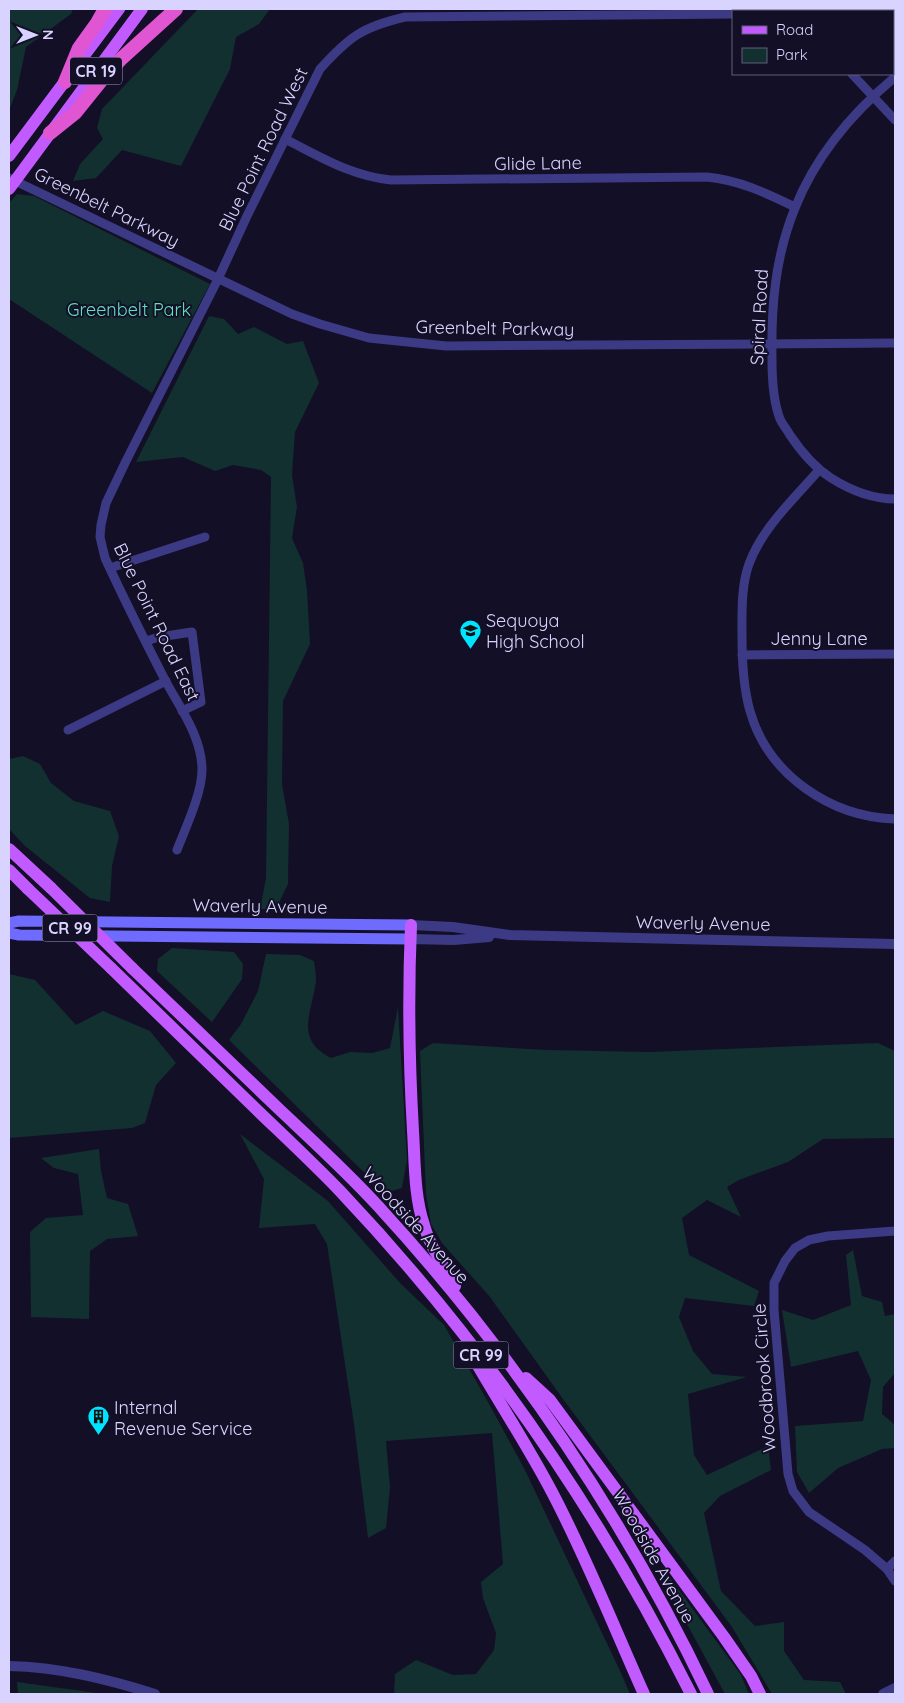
<svg xmlns="http://www.w3.org/2000/svg" width="904" height="1703" viewBox="0 0 904 1703" font-family="Quicksand,sans-serif">
<rect width="100%" height="100%" fill="#130f26"/>
<g fill="#12302f">
<polygon points="9,9 73,9 71,14 26,47 17,90 9,111"/>
<polygon points="198,9 270,9 259,24 236,37 230,69 181,166 122,150 96,178 73,181 80,164 103,139 97,128 102,109"/>
<polygon points="17,194 34,196 210,284 152,393 9,299 9,203"/>
<polygon points="209,316 224,319 238,334 254,327 287,344 303,341 319,383 295,432 292,475 297,507 292,538 303,563 307,590 310,644 283,701 282,784 289,824 288,884 276,909 260,909 266,878 271,477 261,470 233,465 215,471 183,457 136,462"/>
<polygon points="23,756 40,764 51,783 74,801 110,811 119,836 112,866 110,902 90,898 25,846 9,829 9,759"/>
<polygon points="172,948 234,952 243,964 242,979 212,1022 157,971 158,959"/>
<path d="M266,954L300,955L314,961C315,968 316,975 316,981C312,1013 294,1039 331,1058L350,1052L372,1053L390,1048L398,1007L407,1160L402,1188L385,1193L229,1040L241,1024L258,991Z"/>
<polygon points="9,974 35,980 76,1025 103,1011 150,1031 176,1063 156,1085 145,1123 132,1128 9,1138"/>
<polygon points="433,1043 546,1050 649,1052 878,1043 895,1051 895,1138 823,1139 788,1162 739,1180 727,1187 741,1217 707,1200 682,1218 689,1255 759,1291 754,1306 685,1298 679,1317 693,1351 712,1374 747,1377 688,1394 694,1455 707,1475 768,1446 771,1470 720,1496 704,1513 721,1591 755,1626 784,1622 784,1651 804,1680 840,1682 846,1694 772,1694 732,1627 563,1399 490,1297 442,1243 431,1224 426,1194 420,1051"/>
<polygon points="240,1134 328,1201 400,1283 444,1325 488,1402 525,1470 621,1673 630,1694 394,1694 395,1674 416,1660 453,1675 476,1674 494,1650 496,1633 483,1598 481,1582 503,1564 492,1433 386,1441 390,1487 386,1528 368,1538 354,1424 327,1244 315,1224 259,1228 264,1179"/>
<polygon points="99,1149 101,1171 107,1198 128,1204 138,1236 107,1239 90,1251 89,1319 31,1317 30,1232 46,1218 83,1215 78,1174 54,1168 41,1158"/>
<polygon points="853,1250 862,1296 882,1302 885,1316 895,1314 895,1373 883,1387 882,1414 895,1425 895,1448 882,1449 838,1468 809,1493 797,1472 795,1426 863,1421 871,1380 858,1351 791,1367 782,1310 813,1320 851,1305 846,1255"/>
<polygon points="662,1567 741,1675 749,1694 725,1694 661,1576"/>
<polygon points="17,1682 104,1694 18,1694"/>
</g>
<g fill="none" stroke-linecap="round" stroke-linejoin="round">
<g stroke="#3d3a85" stroke-width="9">
<polyline points="852,74 895,120"/>
<path d="M895,77C852,113 816,155 795,208C775,257 771,307 772,360C772,379 773,401 780,419C783,425 787,430 790,435C802,453 814,467 831,478C850,490 873,499 895,499"/>
<path d="M285,139C321,157 351,176 391,180L707,177C739,180 766,193 795,207"/>
<polyline points="9,178 292,314 320,324 369,338 446,346 895,343"/>
<path d="M819,470C794,499 762,528 749,564C741,586 742,612 742,636C742,661 743,687 750,711C768,775 831,817 895,819"/>
<polyline points="110,568 205,537"/>
<polyline points="146,641 159,637 192,632 201,702 182,711"/>
<polyline points="742,655 895,654"/>
<polyline points="68,730 166,681"/>
<path d="M177,850C186,827 202,793 202,770C202,736 179,707 164,678C144,639 124,599 105,558L100,537L101,525L106,503L126,461L218,279L247,216L320,69C349,37 362,27 405,17L733,14"/>
<polyline points="895,1231 828,1236 809,1240 795,1248 785,1261 774,1283 774,1310 788,1474 793,1491 809,1512 865,1550 887,1569 895,1561"/>
<polyline points="887,1569 895,1581"/>
</g>
<g stroke="#3d3a85" stroke-width="10">
<polyline points="411,925 453,927 510,935 895,944"/>
<polyline points="410,939 454,940 489,937"/>
<path d="M9,1666C59,1667 107,1679 155,1694"/>
<polyline points="883,1694 895,1688"/>
</g>
<g stroke="#6f6bff" stroke-width="11">
<polyline points="9,923 19,921 411,925"/>
<polyline points="9,933 19,935 410,939"/>
</g>
<g stroke="#c25bff" stroke-width="12">
<polyline points="9,156 119,9"/>
<polyline points="9,189 142,9"/>
<polyline points="9,849 51,888"/>
<polyline points="9,870 28,889"/>
<path d="M411,925C408,994 409,1062 413,1131C415,1162 414,1196 424,1225C430,1247 444,1266 455,1286"/>
<path d="M111,968C159,1015 208,1062 256,1109C284,1136 313,1163 340,1191C483,1342 598,1509 691,1694"/>
<path d="M132,968C182,1016 231,1063 281,1111C314,1142 348,1173 378,1206C512,1352 623,1515 708,1694"/>
<path d="M469,1350C496,1398 527,1444 553,1494C587,1559 614,1627 644,1694"/>
<polyline points="526,1378 550,1400 724,1637 751,1676 760,1694"/>
</g>
<g stroke="#e055d1" stroke-width="14">
<polyline points="65,82 79,48 97,23 105,9"/>
<polyline points="50,133 75,113 104,77 122,58 176,9"/>
</g>
<g stroke="#c25bff" stroke-width="12">
<polyline points="51,888 132,968"/>
<polyline points="28,889 111,968"/>
</g>
</g>
<defs>
<symbol id="school-pin" viewBox="-11 -11 22 30"><path d="M0 17L-7.5 6A9.5 9.5 0 1 1 7.5 6Z" fill="#00e5ff" stroke="#130f26"/><path d="M0-5L7-2L0 1L-7-2ZM-4 1L0 2.5L4 1V4Q0 6-4 4Z" fill="#111"/></symbol>
<symbol id="building-pin" viewBox="-11 -11 22 30"><path d="M0 17L-7.5 6A9.5 9.5 0 1 1 7.5 6Z" fill="#00e5ff" stroke="#130f26"/><path d="M-4-6H4V6H1V3H-1V6H-4ZM-2.5-4.3h1.7v1.8h-1.7ZM.8-4.3h1.7v1.8H.8ZM-2.5-1h1.7V.8h-1.7ZM.8-1h1.7V.8H.8Z" fill="#111"/></symbol>
</defs>
<g fill-rule="evenodd">
<use href="#school-pin" x="458" y="618" width="25" height="34"/>
<use href="#building-pin" x="86" y="1404" width="25" height="34"/>
</g>
<g text-anchor="middle" dominant-baseline="central" stroke-width="4" stroke-linejoin="round" paint-order="stroke">
<g fill="#130f26" stroke="#9e99be" stroke-width="1">
<rect x="70" y="57.5" width="52" height="27" rx="4"/>
<rect x="42.5" y="914.5" width="55" height="27" rx="4"/>
<rect x="453.5" y="1341.5" width="55" height="27" rx="4"/>
</g>
<g font-size="16" font-weight="bold" fill="#d9d4ff">
<text x="96" y="71">CR 19</text>
<text x="70" y="928">CR 99</text>
<text x="481" y="1355">CR 99</text>
</g>
<g font-size="18" fill="#d9d4ff" stroke="#130f26">
<text transform="translate(263 149) rotate(-64)">Blue Point Road West</text>
<text transform="translate(538 163) rotate(-1)">Glide Lane</text>
<text transform="translate(107 207) rotate(26)">Greenbelt Parkway</text>
<text transform="translate(759 317) rotate(-87)">Spiral Road</text>
<text transform="translate(495 328) rotate(1)">Greenbelt Parkway</text>
<text transform="translate(157 622) rotate(64)">Blue Point Road East</text>
<text x="819" y="638">Jenny Lane</text>
<text transform="translate(260 906) rotate(1)">Waverly Avenue</text>
<text transform="translate(703 923) rotate(1)">Waverly Avenue</text>
<text transform="translate(416 1225) rotate(48)">Woodside Avenue</text>
<text transform="translate(764 1378) rotate(-94)">Woodbrook Circle</text>
<text transform="translate(654 1556) rotate(61)">Woodside Avenue</text>
</g>
<g font-size="18" fill="#5fe0c0" stroke="#130f26">
<text x="129" y="309">Greenbelt Park</text>
</g>
<g font-size="18" fill="#d9d4ff" stroke="#130f26" text-anchor="start">
<text x="486" y="620">Sequoya<tspan x="486" dy="21">High School</tspan></text>
<text x="114" y="1407">Internal<tspan x="114" dy="21">Revenue Service</tspan></text>
</g>
</g>
<rect width="904" height="1703" fill="none" stroke="#d9d4ff" stroke-width="20"/>
<rect x="732" y="10" width="162" height="65" fill="#130f26" stroke="#625e7d"/>
<rect x="742" y="26" width="25" height="8" fill="#c25bff" stroke="#625e7d"/>
<text x="776" y="35" font-size="15" fill="#d9d4ff">Road</text>
<rect x="742" y="48" width="25" height="15" fill="#12302f" stroke="#625e7d"/>
<text x="776" y="60" font-size="15" fill="#d9d4ff">Park</text>
<g transform="translate(35 35) rotate(90)" stroke="#130f26" stroke-width="4" paint-order="stroke">
<path d="M0-4L9 19L0 12L-9 19Z" fill="#d9d4ff"/>
<text y="-8" font-size="14" font-weight="bold" text-anchor="middle" fill="#d9d4ff">N</text>
</g>
</svg>
